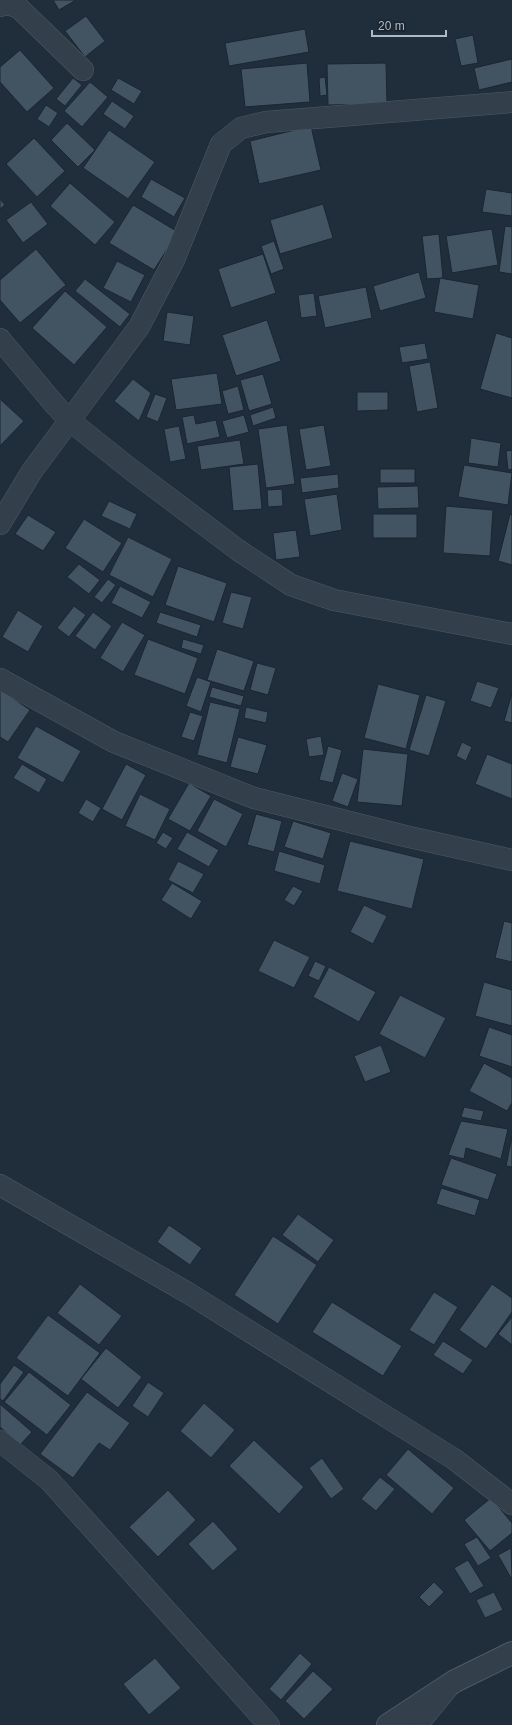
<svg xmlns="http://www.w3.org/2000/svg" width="512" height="1725" viewBox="0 0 512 1725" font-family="Helvetica,sans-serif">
<rect width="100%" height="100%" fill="#202d3b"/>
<g fill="#425362" stroke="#1b2631">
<polygon points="53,0 76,0 59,10"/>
<polygon points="86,16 105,41 85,57 65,31"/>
<polygon points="305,29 309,52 229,66 225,43"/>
<polygon points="473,35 478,63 461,66 455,39"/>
<polygon points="20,50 54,88 27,112 0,82 0,67"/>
<polygon points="512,59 512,82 479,90 474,68"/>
<polygon points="307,63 310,102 245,107 241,69"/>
<polygon points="386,63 387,104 328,105 327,64"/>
<polygon points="325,77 327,95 320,96 319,78"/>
<polygon points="73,78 82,85 65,106 56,99"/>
<polygon points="118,78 142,91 134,104 111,90"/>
<polygon points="90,82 108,97 82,127 64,111"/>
<polygon points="112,101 134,116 125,129 103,114"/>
<polygon points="46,105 58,113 49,127 37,119"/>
<polygon points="67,123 95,150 78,167 51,140"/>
<polygon points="311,126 321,170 259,184 250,141"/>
<polygon points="109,130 155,162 128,199 83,168"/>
<polygon points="34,138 65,171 37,197 6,164"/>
<polygon points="151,179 185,198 174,217 141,197"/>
<polygon points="70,183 115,222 95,245 50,206"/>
<polygon points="486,189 512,193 512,216 482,212"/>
<polygon points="0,199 5,205 0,209"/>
<polygon points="31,202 48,224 23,243 6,220"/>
<polygon points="323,204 333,238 280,254 270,220"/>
<polygon points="133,205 178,232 154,270 109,243"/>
<polygon points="505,226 512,227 512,274 499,272"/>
<polygon points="492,229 498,265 452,273 446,236"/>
<polygon points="439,234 443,278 427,279 422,236"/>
<polygon points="274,241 284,269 271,274 261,246"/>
<polygon points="36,249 66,285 20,323 0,300 0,280"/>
<polygon points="263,254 276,293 231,308 218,269"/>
<polygon points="117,261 145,275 131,302 103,288"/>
<polygon points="419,272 426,298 380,311 373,286"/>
<polygon points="440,278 479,285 473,319 434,312"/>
<polygon points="85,279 130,314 120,327 75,291"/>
<polygon points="366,287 372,318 325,328 318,296"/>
<polygon points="65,291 107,327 74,365 32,328"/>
<polygon points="314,293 317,316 301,318 298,295"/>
<polygon points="167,312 194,316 190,345 163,341"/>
<polygon points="267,320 281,361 236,376 222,335"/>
<polygon points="496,333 512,338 512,398 480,389"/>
<polygon points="425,343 428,359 402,363 399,347"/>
<polygon points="430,362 438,408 417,412 409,366"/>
<polygon points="217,373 222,404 176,410 171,379"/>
<polygon points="263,374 272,404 249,411 240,380"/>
<polygon points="133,379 151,393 139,421 114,401"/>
<polygon points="238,386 244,410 228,414 222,391"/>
<polygon points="357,392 388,392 388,410 357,411"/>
<polygon points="155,394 167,398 158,422 146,417"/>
<polygon points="0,399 24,421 0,446"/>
<polygon points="273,407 276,418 253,426 250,415"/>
<polygon points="194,415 196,424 216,420 220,437 187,444 182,417"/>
<polygon points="244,415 249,432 227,438 222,421"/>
<polygon points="287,425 295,484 266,488 258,429"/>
<polygon points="324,425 331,466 306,470 299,429"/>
<polygon points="179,426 186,459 170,462 164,429"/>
<polygon points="471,438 501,443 498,467 468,463"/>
<polygon points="240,440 244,464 201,470 197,446"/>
<polygon points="512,450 512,469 508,470 506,451"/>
<polygon points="258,464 262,509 233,511 229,467"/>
<polygon points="464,465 512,473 508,505 458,497"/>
<rect x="380" y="469" width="35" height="14"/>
<polygon points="338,474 339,488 302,493 300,478"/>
<polygon points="418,486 419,508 378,509 377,487"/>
<polygon points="282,489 283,506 268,507 267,490"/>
<polygon points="337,494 342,530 310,536 304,499"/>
<polygon points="109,501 137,514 130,529 101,516"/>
<polygon points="446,506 493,510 490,556 443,553"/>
<rect x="373" y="514" width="44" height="24"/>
<polygon points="510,514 512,515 512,565 498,561"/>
<polygon points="28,515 56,532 43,551 15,534"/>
<polygon points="84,519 122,543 103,572 65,548"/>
<polygon points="296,530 300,557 276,560 273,533"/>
<polygon points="128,537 172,559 153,597 109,575"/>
<polygon points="79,564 100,580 89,594 67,577"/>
<polygon points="178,566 227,583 214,622 165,605"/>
<polygon points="108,579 116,585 102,603 94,597"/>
<polygon points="120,586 151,602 142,618 111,603"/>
<polygon points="231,592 252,597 243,629 222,623"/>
<polygon points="74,606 86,615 69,637 57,628"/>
<polygon points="18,610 43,626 28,652 2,637"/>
<polygon points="93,612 112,626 95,650 75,636"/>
<polygon points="160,612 201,625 197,637 156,623"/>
<polygon points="122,622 145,635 123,672 100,658"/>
<polygon points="148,639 198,658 185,694 134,675"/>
<polygon points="183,639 204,645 201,654 181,648"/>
<polygon points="217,649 254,661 244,691 207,680"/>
<polygon points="257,663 276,668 268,695 250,690"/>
<polygon points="197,677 211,682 201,712 186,706"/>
<polygon points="477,681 499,688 491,708 470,701"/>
<polygon points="378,684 420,695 406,749 364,738"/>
<polygon points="212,687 244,696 241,706 209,697"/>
<polygon points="0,689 30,710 8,742 0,737"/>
<polygon points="512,693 512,723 504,721"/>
<polygon points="426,695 446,701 429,756 409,750"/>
<polygon points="210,702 240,709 227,763 197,755"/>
<polygon points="246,707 268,712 266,723 244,718"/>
<polygon points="190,712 203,716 194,741 181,737"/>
<polygon points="36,726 81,751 63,783 17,758"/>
<polygon points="321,736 324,755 309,757 306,739"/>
<polygon points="238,737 267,745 258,774 230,767"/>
<polygon points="462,742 472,747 466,761 456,756"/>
<polygon points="328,746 342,750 333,783 319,780"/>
<polygon points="363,749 408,754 402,806 357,802"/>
<polygon points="487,754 512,764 512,799 475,784"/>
<polygon points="22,764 47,779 39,793 13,778"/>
<polygon points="126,764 146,775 122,820 102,809"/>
<polygon points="342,773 358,779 348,807 332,801"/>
<polygon points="189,783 211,796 190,831 168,819"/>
<polygon points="140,794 170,809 155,840 125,826"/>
<polygon points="86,799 101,808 93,822 78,813"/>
<polygon points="214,799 243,814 226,847 197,831"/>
<polygon points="256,814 282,821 274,852 247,845"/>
<polygon points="293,821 331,833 323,859 284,847"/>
<polygon points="163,832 173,838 166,849 156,843"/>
<polygon points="187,832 219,850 209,867 177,849"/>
<polygon points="350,841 424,859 412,909 337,891"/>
<polygon points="279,851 325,865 320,884 274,871"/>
<polygon points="178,861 204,874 193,893 168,880"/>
<polygon points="172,883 202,901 191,919 161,900"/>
<polygon points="293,886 303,891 294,906 284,900"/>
<polygon points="364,905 387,916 373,944 350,932"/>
<polygon points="504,921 512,923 512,962 495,958"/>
<polygon points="274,940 310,957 294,988 258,971"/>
<polygon points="315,961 326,966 319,981 308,976"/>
<polygon points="329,967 376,992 359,1022 313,997"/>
<polygon points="484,982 512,990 512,1026 475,1016"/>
<polygon points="400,995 446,1018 425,1058 379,1034"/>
<polygon points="489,1027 512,1035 512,1067 479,1056"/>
<polygon points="381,1045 391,1072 365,1082 354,1056"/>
<polygon points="484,1063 512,1078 512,1103 507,1111 469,1091"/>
<polygon points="464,1107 484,1111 481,1121 461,1117"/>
<polygon points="461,1121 508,1129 501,1159 466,1148 464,1159 448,1155"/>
<polygon points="512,1136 512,1167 506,1166"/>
<polygon points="451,1158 497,1174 488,1200 441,1185"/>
<polygon points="441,1188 480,1200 475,1216 436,1204"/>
<polygon points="298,1214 334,1240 318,1262 282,1235"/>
<polygon points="169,1225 202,1248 190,1265 157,1242"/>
<polygon points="273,1236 317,1265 278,1324 234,1295"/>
<polygon points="80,1284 122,1316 99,1345 57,1313"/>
<polygon points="492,1284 512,1298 512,1312 486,1349 459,1330"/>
<polygon points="434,1292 458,1307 434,1345 409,1330"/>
<polygon points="332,1302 402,1346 383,1376 312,1332"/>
<polygon points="48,1315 100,1353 68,1396 16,1358"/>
<polygon points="512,1317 512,1345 498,1334"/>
<polygon points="443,1341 473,1360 463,1374 433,1355"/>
<polygon points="106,1348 142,1377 118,1408 81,1379"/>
<polygon points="14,1365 24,1372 3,1401 0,1399 0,1384"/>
<polygon points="29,1372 71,1405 47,1435 4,1402"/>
<polygon points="148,1382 164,1393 148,1417 132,1406"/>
<polygon points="87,1392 130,1423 110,1450 99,1443 73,1478 40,1454"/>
<polygon points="204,1403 235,1430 211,1458 180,1431"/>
<polygon points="0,1404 32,1432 20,1445 0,1427"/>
<polygon points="254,1440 304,1487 279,1514 229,1466"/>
<polygon points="408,1449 454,1488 432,1514 386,1475"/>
<polygon points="322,1458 344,1489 331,1499 309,1468"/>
<polygon points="380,1477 395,1489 376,1511 361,1499"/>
<polygon points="168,1490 196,1520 158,1557 129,1527"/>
<polygon points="491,1498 512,1523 512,1533 490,1551 464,1520"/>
<polygon points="213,1521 238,1549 213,1571 188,1544"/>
<polygon points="477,1537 491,1558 478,1566 464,1544"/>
<polygon points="511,1548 512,1577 511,1578 498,1555"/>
<polygon points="468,1560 484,1586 470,1594 454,1568"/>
<polygon points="434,1582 444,1592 429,1607 419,1597"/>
<polygon points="494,1592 503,1610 485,1618 476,1600"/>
<polygon points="300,1653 312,1664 281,1700 269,1689"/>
<polygon points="155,1658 181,1688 149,1715 123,1684"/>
<polygon points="313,1671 333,1689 304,1719 285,1701"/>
</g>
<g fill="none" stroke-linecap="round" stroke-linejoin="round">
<defs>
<g id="minor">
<polyline points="0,6 6,4 18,7 83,70"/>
<polyline points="0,339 55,405 69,420 129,468 238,550 291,585 334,600 512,634"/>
<polyline points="0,524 32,471 139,327 174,260 221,144 241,128 266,122 512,102"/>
<polyline points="0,679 114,742 254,798 405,836 512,860"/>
<polyline points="0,1185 188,1293 454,1459 512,1504"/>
<polyline points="0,1441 49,1480 269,1725"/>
<polyline points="417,1725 446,1690"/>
</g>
<polyline id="tertiary" points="388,1725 455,1681 512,1653"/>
</defs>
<use href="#minor" stroke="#4e5a65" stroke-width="22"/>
<use href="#tertiary" stroke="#4e5a65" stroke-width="24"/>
<use href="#minor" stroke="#333f4b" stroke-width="21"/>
<use href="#tertiary" stroke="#333f4b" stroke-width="22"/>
</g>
<path d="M372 30v6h74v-6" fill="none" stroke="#aebac7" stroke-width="2"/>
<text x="378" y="30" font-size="12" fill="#aebac7" stroke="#19242f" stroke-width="3" paint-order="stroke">20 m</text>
</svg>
